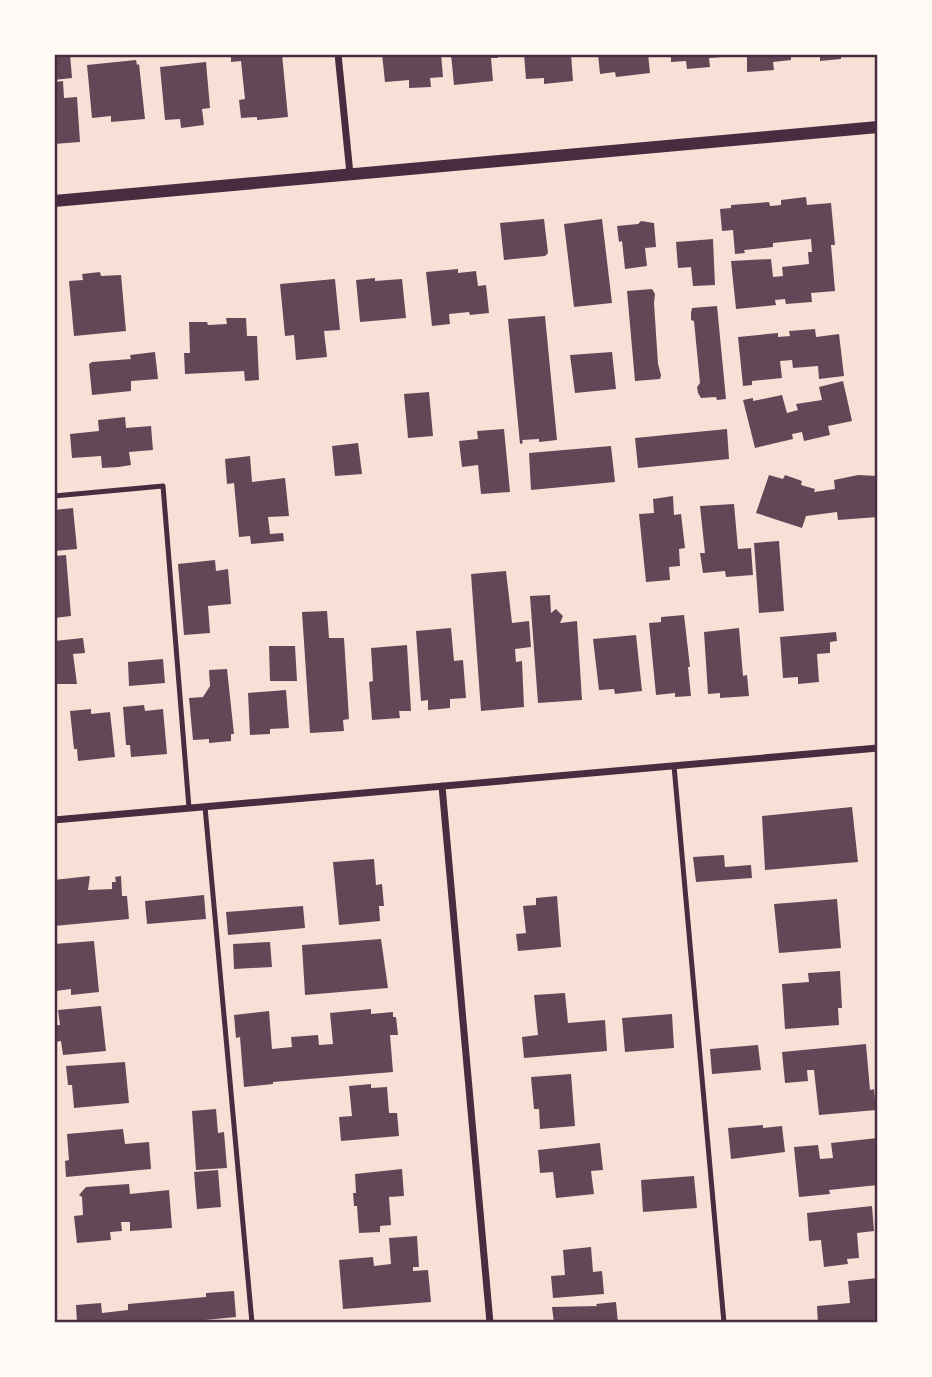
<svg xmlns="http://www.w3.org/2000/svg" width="932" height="1377" viewBox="0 0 932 1377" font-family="Manrope,sans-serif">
  <rect width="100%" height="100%" fill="#f7e1d7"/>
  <!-- building -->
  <path fill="#644757" d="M54,54H70L72,78L54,80Z
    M231,54H282L288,117L257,120V117L241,118L239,100L245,99L241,61L231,62Z
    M382,54H441L443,77L430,78L431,87L409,88V80L385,82Z
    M451,54H497L498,58H491L493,81L454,85Z
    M524,54H571L573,81L544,84V78L526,79Z
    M598,54H648L650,73L616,77L615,72L600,74Z
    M671,54H721L722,57L709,58L710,67L687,69L686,61L671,62Z
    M747,54H791V60L773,62L774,70L747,72Z
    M820,54H841V59L820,61Z
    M136,60L137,65L139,64L145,119L111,122V116L92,118L87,65Z
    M206,62L210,108L202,109L204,125L181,128L180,119L165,120L160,67Z
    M63,81L64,98L77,97L80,142L54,144V82Z
    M806,197L807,205L831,203L835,245H831L835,291L811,293L812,302L786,304L785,299L775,300L776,305L736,309L731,261L771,259L773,277L783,276L782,267L809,264L808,252H812L811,239L773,243V247L744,250L745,253L735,254L733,230L722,231L720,209L731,208V205L769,202L770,206L781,205V200Z
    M544,219L548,253L545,256L504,260L500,223Z
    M602,219L612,303L574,307L564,224Z
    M641,221L654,223L656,247L645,248L647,266L625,269L622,241L619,242L617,226L638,224Z
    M713,239L715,285L693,286L691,267L678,268L676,242Z
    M458,269V273L476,271L478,286L486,285L489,313L470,315L469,312L449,314L450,324L432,326L426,272Z
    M100,272L101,276L121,275L126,331L74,336L69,281L83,280L82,274Z
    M375,278V281L402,279L406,318L360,322L356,280Z
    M335,279L340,330L324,331L327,357L296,360L294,335L285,336L280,284Z
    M652,289L655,294L654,303L658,364L661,375L660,379L635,381L627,291Z
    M717,306L726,399L717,400L716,397L701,398L698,393L697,387L700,383L694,321L691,320V313L692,308Z
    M545,316L557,440L539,442V439L522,440L523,443L520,444L508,319Z
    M226,318H246L247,336H257L259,380L245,381L244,371L185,374L184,353H190L189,322H207L208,325L227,324Z
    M815,329L816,337L839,334L844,376L819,379L818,366L793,368L792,360L780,361L782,378L752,381V385L743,386L738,337L778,333V337L790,336L789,331Z
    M155,352L158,379L131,381V391L92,395L89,364L92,362L131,359L130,355Z
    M612,352L616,389L575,393L570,355Z
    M843,381L852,421L828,426L830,435L804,441L802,432L792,434L793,439L755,448L743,400L753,398V401L782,395L787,413L798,410L796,404L822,400L819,387Z
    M429,392L433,436L408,438L404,394Z
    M125,417L126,428L151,426L153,450L129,452L131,465L119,467L102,468L101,456L72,458L70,434L99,431L98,420Z
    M504,429L510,492L481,494L478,465L462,467L459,441L478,439L477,431Z
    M727,429L729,459L638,468L635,438Z
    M358,443L362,474L335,476L332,446Z
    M611,446L615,482L531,490L529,453Z
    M250,456L252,482L285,478L289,516L268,517L270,534L283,533L284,541L251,544L250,536L239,537L234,483L227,484L225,459Z
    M769,475L783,479L785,475L802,481L801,485L815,489L814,492L835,489L834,480L858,475L878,476V517L838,520L837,512L806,516L802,528L756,513Z
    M673,496L674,515L681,514L685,548L679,549L680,566L669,567L670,580L646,582L639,514L654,513L653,499Z
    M734,504L738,549L751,548L753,575L726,577L725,571L703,573L700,553H705L700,506Z
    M73,508L77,549L54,551V510Z
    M779,541L784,611L759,613L754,543Z
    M66,555L71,616L54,618V556Z
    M215,560L216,571L228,569L231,604L208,606L210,633L184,635L178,564Z
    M506,571L512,623L529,621L531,647L515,649L516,662L522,661L524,707L481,711L471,574Z
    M550,595L551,613L556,609L563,616L560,623L577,621L582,700L538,703L530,596Z
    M327,611L329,638H344L349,719L343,720L344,731L310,733L302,612Z
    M684,615L690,667H688L691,696L675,697V693L656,695L649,623L661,622V617Z
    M451,628L454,661L463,660L466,698L450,699V708L428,710V700L421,701L416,631Z
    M739,628L743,676L747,675L749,696L720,698V693L708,694L704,632Z
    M836,632L837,641L830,642V653L817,654L819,682L798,684V677L783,678L780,637Z
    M636,635L642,691L615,694L614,689L599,690L593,639Z
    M83,638L85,653L73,654L77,684H54V641Z
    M407,645L411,711H399L400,718L372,720L369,682L373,681L371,648Z
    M269,646H295L297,681H270Z
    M163,659L165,683L129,686L128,662Z
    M227,669L234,734H231V741L209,743V739L193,740L189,698L203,697L210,686L209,670Z
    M286,690L289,728L270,729V734L250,735L248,693Z
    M144,705L145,711L163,709L167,754L131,757L130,745H126L123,707Z
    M91,709V714L110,712L115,757L78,761L77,749H74L70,711Z
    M852,807L858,862L765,870L762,816Z
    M724,855L725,867L751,865L752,878L696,882L693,857Z
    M374,859L376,885L382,884L384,906H379L380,921L339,925L333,862Z
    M90,876L88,890L112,889V882H116L115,877L121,876L122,896H127L129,919L54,926V880Z
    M204,895L206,919L147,924L145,901Z
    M557,896L561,947L518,951L516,934L526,933L523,906L536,905V898Z
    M837,899L841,948L779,953L774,904Z
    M303,906L305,928L228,935L226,912Z
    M381,939L388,988L305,995L302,945Z
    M94,941L99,992L71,995V989L56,991L54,944Z
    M270,942L272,967L234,969L233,944Z
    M840,971L842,1008H838L839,1025L785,1029L782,984L809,982L808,973Z
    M565,993L568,1023L605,1020L607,1051L524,1058L522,1037L538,1035L534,995Z
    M101,1006L106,1051L63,1055L61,1041L55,1042L54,1025H60L58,1010Z
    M371,1009V1014L393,1012V1017H396L398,1035H390L393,1072L273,1082V1084L244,1087L240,1037L236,1038L234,1015L269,1011L272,1049L292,1047L291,1037L318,1035L319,1045L333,1044L330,1013Z
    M672,1014L674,1048L625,1052L622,1018Z
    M866,1044L870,1090L874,1089L876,1110L819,1115L814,1070H807L808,1081L785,1083L782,1052Z
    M758,1045L761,1070L712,1074L710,1049Z
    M125,1062L129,1103L74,1108L72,1085H68L66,1066Z
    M571,1074L575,1126L540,1129L539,1109H534L531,1077Z
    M371,1084V1088L387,1087L389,1113H397L399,1136L341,1141L339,1117L352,1116L349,1086Z
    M216,1109L218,1133L224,1132L227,1168L196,1170L192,1111Z
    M763,1125V1128L782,1126L785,1152L731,1159L728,1128Z
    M123,1129L125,1144L149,1142L151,1169L66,1177L65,1161L69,1160L67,1134Z
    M878,1138V1185L829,1190L830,1194L799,1197L794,1147L818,1145L820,1159L833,1158L831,1143Z
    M600,1143L603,1170L591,1171L594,1194L556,1198L553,1172L540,1173L538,1150Z
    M402,1169L404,1196L389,1197L391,1225L380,1226V1232L359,1233L357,1206H354L353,1193H356L355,1174Z
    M218,1170L221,1207L197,1209L194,1172Z
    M694,1176L697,1208L643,1212L641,1180Z
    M129,1184L130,1194L169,1190L172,1228L130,1231V1222H121L122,1231L110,1232L111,1240L77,1243L74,1216L83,1215L82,1197L79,1195L86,1187Z
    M872,1206L874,1231L857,1233L859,1258L847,1259L848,1264L824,1267L821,1240L809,1241L807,1213Z
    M417,1236L419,1267H413V1271L428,1270L431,1302L343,1309L339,1260L373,1257L374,1266L391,1264L389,1238Z
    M591,1247L593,1272L602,1271L604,1294L553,1298L551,1276L565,1275L563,1250Z
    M878,1278V1323H818L817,1306L850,1303L848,1281Z
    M234,1291L236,1317L174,1323H77L76,1305L101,1303L102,1313L128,1310V1304L206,1297V1293Z
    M616,1302L618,1323H554L552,1307L597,1306L596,1304Z"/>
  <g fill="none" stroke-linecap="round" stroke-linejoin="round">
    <!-- service -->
    <path stroke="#4a2c40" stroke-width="5" d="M54,496L163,486L189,808
      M674,766L724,1323
      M205,807L252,1323"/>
    <!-- minor -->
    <path stroke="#4a2c40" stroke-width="7" d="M338,54L350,174
      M442,786L490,1323
      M54,820L878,748"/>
    <!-- tertiary -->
    <path stroke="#4a2c40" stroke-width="12" d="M54,201L878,127"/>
  </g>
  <!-- border -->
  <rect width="932" height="1377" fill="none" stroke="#fffaf5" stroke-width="112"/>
  <rect x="56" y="56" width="820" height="1265" fill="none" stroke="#4a2c40" stroke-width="2.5"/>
</svg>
